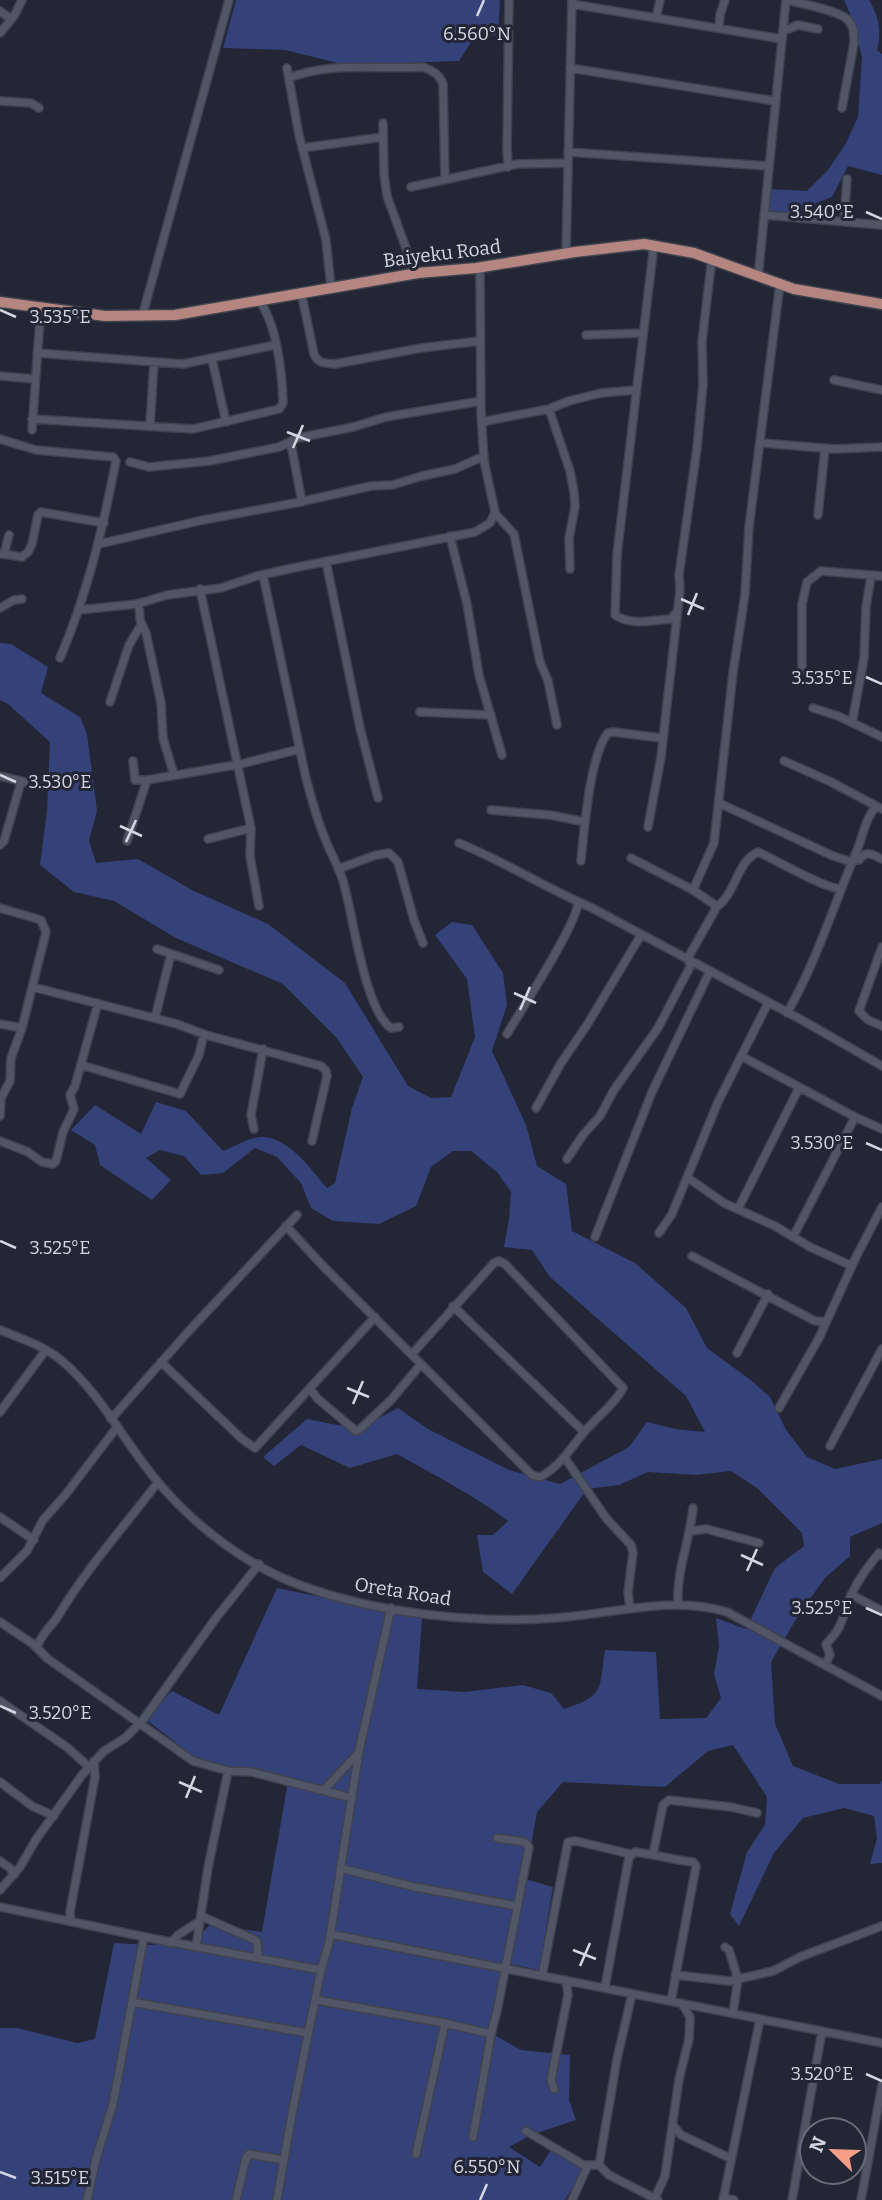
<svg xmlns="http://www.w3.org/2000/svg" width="882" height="2200" viewBox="0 0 882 2200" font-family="Bitter,serif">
  <rect width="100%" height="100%" fill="#222635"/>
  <!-- green -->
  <path fill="#354179" d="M236,0H500L498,35L475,36L459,61L346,65L285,50L223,48Z
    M844,0H869C879,17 882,32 877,50L882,54V175L848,166L832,197L816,203L809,216L770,211L767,189L807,191L828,170L845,145L858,117L862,58L854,23Z
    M0,643L11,644L48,667L41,693L80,717L87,734L97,811L89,841L96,863L138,859L192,890L268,924L345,983L408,1086L431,1098L451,1097L475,1037L467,979L435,935L452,922L472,925L503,973L507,1005L492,1051L526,1125L537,1166L566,1184L572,1231L635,1263L686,1308L707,1348L752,1381L770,1397L786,1430L807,1457L835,1469L882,1459V1523L850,1537V1556L825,1578L799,1614L771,1662L775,1724L793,1766L839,1784H880L882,1780V1863L870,1864L877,1838L874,1816L844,1808L803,1818L774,1853L739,1926L730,1914L747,1852L765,1825L767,1797L733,1745L708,1751L665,1787L563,1782L537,1812L525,1879L553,1887L539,1970L506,1963L496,2036L521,2050L570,2055L569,2100L576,2120L531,2135L509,2147L540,2167L553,2147L588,2162L565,2200H0V2028H17L77,2043L95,2039L114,1943L149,1945L193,1941L210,1925L262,1932L287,1787L253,1772L201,1762L144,1718L172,1691L219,1715L277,1588L422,1618L417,1689L465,1692L523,1685L551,1693L564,1709C605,1696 599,1689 605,1650L656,1652L660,1719L706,1718L721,1698L714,1674L719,1646L716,1618L746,1629L775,1568L804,1546L802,1533L757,1488L731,1471L696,1475L648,1472L619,1485L587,1489L512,1594L483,1572L477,1535H493L508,1521C474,1495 434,1475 397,1454L350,1468L301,1445L274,1466L263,1457L307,1419L337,1425L364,1426L398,1408L428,1429L509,1470L560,1484L629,1447L647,1422L675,1429L705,1432L686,1396L550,1277L532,1250L504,1247L509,1219L511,1192L497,1172L471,1151H453L431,1167L416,1206L379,1224L333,1221L311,1208L301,1183L277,1157L255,1148L223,1173L201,1175L184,1156L160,1150L146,1158L171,1180L152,1200L100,1165L95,1145L71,1130L95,1105L141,1134L156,1102L186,1111L223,1151C233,1147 243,1141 254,1138C284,1130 310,1168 327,1188L335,1183L352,1108L363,1077L336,1037L283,984L176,938L114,901L74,892L40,865L47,811L50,742L8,704L0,700Z"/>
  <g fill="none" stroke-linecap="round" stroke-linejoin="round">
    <!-- minor casing -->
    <g stroke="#3f434f" stroke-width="10">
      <path id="minor" d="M787,0C801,4 839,10 848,20C854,27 854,34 854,43L842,108
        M572,4L782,39
        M0,11L11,19
        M656,18L660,0
        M719,27L720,15L725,0
        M783,31L798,25L818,29
        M0,33L14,16L22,0
        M287,68L299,135L326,240L331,287
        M570,68L775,101
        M289,78C330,61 379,70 423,67C432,70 440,75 443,84L445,179
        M0,101L31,103L39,108
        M383,123L384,174L387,196L415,273
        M302,148L383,137
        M568,152L769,166
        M508,167L507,148L509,0
        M411,187L517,164L568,163
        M764,215L882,225
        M844,222L847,179
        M654,244L617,555L615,615C631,626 652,620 671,619L676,613
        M566,253L572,0
        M758,277L786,0
        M301,292L314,354C318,364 325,363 335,364L421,348L480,341
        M142,317L229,0
        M586,335L643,333
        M37,353L183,364L275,345
        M212,359L226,422
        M0,376L35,379
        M834,380L882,390
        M549,409L570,471L574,492L575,507L569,538L570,569
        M32,419L193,429L279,409L283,403C282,372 277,323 258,299
        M482,424L486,421L549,409L569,401L601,393L636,390
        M150,425L154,363
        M32,430L40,319L38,307
        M0,439L36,450L113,457L116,461C103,528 87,595 60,658
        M761,443L834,449L882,447
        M291,444L302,502
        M130,462L149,467L209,461L279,447L298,438L353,427L386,417L481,401
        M495,513L514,534L540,662L548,681L557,725
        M818,515L825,448
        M450,536L467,604L479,675L502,755
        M99,544L203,520L295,503L371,486L392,485L422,476L455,469L484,456
        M1,554H4L9,535
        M4,554L22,557L28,552L32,544L38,515L41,512L104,523
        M326,561L360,728L378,798
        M263,575L305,774C311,798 318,823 328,846C333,857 339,868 343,881C353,913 364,1010 391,1028L399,1027
        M200,589L251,828L250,856L259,906
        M139,603L140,620L146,633L161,703L163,738L174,775
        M0,608L14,600L22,599
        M78,610L137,604L167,595L221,588L257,576L293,568L475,532L490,523L495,512L484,461L481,412L480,267
        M802,672V604L807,582L821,571L882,576
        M110,702L129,645L141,625
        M813,708L838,716L882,737
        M420,712L491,715
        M852,723L864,658L866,607L871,576
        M133,761L135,780H147L241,764L300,749
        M784,761L829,781L882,809
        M0,776L42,786
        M719,803L833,856L852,862
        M491,810L550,815L585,822
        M648,827L661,757L680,590L679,575L697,448L703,384L702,341L712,258
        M208,839L251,828
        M127,841L147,780
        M459,843C505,862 546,888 592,908L800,1019L882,1066
        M0,845L4,841L21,782
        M631,858L693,890L715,905V910L689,956V962
        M853,860H859C867,850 871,854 882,859
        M581,861C584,831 590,754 608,733L613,732L662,738
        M338,869L376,855L389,853L398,862L414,920L423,943
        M693,890L714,843L733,673L745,594L749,527L780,284
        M0,908L41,920L46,932L22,1028L11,1058L10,1081L1,1098L0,1116
        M715,908C736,895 736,862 758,852C772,858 829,891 840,888
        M882,947L859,1011L868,1020L882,1026
        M157,949L219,970
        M33,987L177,1024L206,1035L321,1066L326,1071L327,1076L312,1141
        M787,1013C816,963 833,907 855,855C863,838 864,821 876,806
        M155,1018L171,954
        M0,1024L22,1028
        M507,1034C520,1012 579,921 578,902
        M741,1056L855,1117L882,1129
        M81,1065L180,1094L199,1055L204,1034
        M536,1108L561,1063L587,1025L641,935
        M254,1129L251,1115L263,1049
        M0,1141L28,1152L42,1162L53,1164L56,1161L63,1132L74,1109L70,1095L75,1086L98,1003
        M567,1159L583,1135L600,1116L614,1090L658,1028L692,963
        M688,1178L724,1203L775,1226L810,1247L852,1266
        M738,1209L799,1088
        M286,1226L322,1265L532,1475L540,1477C561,1466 571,1447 586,1430C598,1416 615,1404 623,1388L505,1264L499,1261L494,1263L412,1354
        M659,1233L672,1214L718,1102L768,1003
        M595,1237L652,1092L710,971
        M793,1237L855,1117
        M692,1256L815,1321L825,1322
        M453,1306L584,1432
        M0,1330C20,1338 44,1346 61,1360C103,1395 127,1448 163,1488C198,1528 249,1567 300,1585C374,1613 476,1624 555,1618C613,1614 670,1595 727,1612L882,1696
        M737,1353L768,1294
        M161,1362L242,1439L255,1448L375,1317
        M310,1389L318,1399L356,1431L359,1430L391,1400L421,1364
        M779,1408L819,1338L856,1257L882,1207
        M0,1412L45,1351
        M111,1419L188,1332L297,1215
        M830,1446L882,1349
        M565,1458L606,1518L631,1545L633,1553L628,1592L630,1609
        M0,1517L34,1540
        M691,1531L706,1529L759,1543
        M0,1578L27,1551L43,1520L66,1494L117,1427
        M852,1595L882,1611
        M678,1603C676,1572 690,1540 693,1508
        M0,1622L33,1644L48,1659L193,1761L228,1771L252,1772L352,1798
        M37,1647C41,1634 51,1627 58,1616C87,1568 124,1527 158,1482
        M825,1665L830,1655L826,1644C845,1625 841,1618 851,1595C860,1577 867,1568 879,1553L882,1555
        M0,1701L68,1748L89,1767
        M0,1782L32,1806L54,1816
        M325,1789L359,1752
        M653,1854L663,1805L669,1800L731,1807L757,1813
        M0,1861L10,1868L14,1875
        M340,1868L415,1887L517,1906
        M0,1890L20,1867L35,1841L82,1775L104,1751L125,1738L143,1720L216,1618L259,1564
        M0,1907L155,1939L321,1970
        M201,1916L255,1940L257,1942L258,1958
        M71,1922L70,1912L95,1777L94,1761
        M330,1934L882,2043
        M171,1943L178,1935L200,1921
        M196,1947L208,1868L228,1771
        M725,1947L729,1950L738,1979L733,2013
        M675,1975L729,1981L773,1971L800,1957L882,1926
        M542,1976L568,1842L576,1841L630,1854
        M605,1987L629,1857L635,1852C654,1854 673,1860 693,1862L696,1866L671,2001
        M316,2000L445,2023
        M132,2002L308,2033
        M554,2089L551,2080L568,1995L566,1980
        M673,2125L681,2135L730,2158
        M526,2131L587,2167
        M473,2137L491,2034L497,2011L529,1847L525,1842L497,1838
        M416,2154L445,2023L491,2034
        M599,2165L609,2175L658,2200
        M655,2198L665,2176L679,2079L689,2039L690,2017L682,2004
        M723,2198L734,2200
        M87,2200L96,2159L113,2104L144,1937
        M236,2200L246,2158L249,2154L284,2160
        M277,2200L291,2119L321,1970L329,1943L359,1751L391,1608
        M572,2200L588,2165H599L617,2059L632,1994
        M723,2200L760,2019
        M792,2200L822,2031
        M861,2200L882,2085"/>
    </g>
    <!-- major casing -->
    <g stroke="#3f434f" stroke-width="13">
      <path id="major" d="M0,302L105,316L175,315L418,273L476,268L575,252L644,244L694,253L794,289L882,304"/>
    </g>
    <!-- minor -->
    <use href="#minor" stroke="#515667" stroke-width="7"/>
    <!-- major -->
    <use href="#major" stroke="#b58580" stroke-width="10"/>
  </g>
  <!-- ticks -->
  <path fill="none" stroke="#d4d7e1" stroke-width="2.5" d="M477,16L484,0M866,212L882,219M0,310L16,317M287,432L310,441M293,448L303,425M681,599L704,609M688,615L697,593M866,677L882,684M0,775L16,782M120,826L142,836M126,842L136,820M514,993L536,1003M520,1010L530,987M866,1143L882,1150M0,1241L16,1248M347,1388L369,1397M353,1404L363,1381M741,1555L763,1565M747,1571L757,1549M866,1608L882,1615M0,1706L16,1713M179,1782L202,1792M186,1798L195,1776M573,1950L596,1959M580,1966L590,1943M866,2074L882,2081M0,2172L16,2178M480,2200L487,2184"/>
  <g text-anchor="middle" stroke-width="6" stroke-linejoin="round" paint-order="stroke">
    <!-- street labels -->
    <g font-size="19" fill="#d4d7e1" stroke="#222635">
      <text transform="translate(442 253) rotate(-7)" y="7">Baiyeku Road</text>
      <text transform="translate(403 1591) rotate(9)" y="7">Oreta Road</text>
    </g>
  </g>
  <g font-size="18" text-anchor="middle" fill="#d4d7e1" stroke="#222635" stroke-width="6" stroke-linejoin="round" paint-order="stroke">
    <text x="477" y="40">6.560°N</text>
    <text x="822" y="218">3.540°E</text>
    <text x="60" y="323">3.535°E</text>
    <text x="822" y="684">3.535°E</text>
    <text x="60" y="788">3.530°E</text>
    <text x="822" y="1149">3.530°E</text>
    <text x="60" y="1254">3.525°E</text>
    <text x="822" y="1614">3.525°E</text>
    <text x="60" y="1719">3.520°E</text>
    <text x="822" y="2080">3.520°E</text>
    <text x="487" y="2173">6.550°N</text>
    <text x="60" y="2184">3.515°E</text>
  </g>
  <!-- north arrow -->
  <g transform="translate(833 2151) rotate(293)"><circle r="33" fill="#222635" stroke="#696d7a" stroke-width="2"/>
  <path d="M0-5L12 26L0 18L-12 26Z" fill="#f49e88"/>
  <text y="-10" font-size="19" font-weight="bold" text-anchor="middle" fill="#d4d7e1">N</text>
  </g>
</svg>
